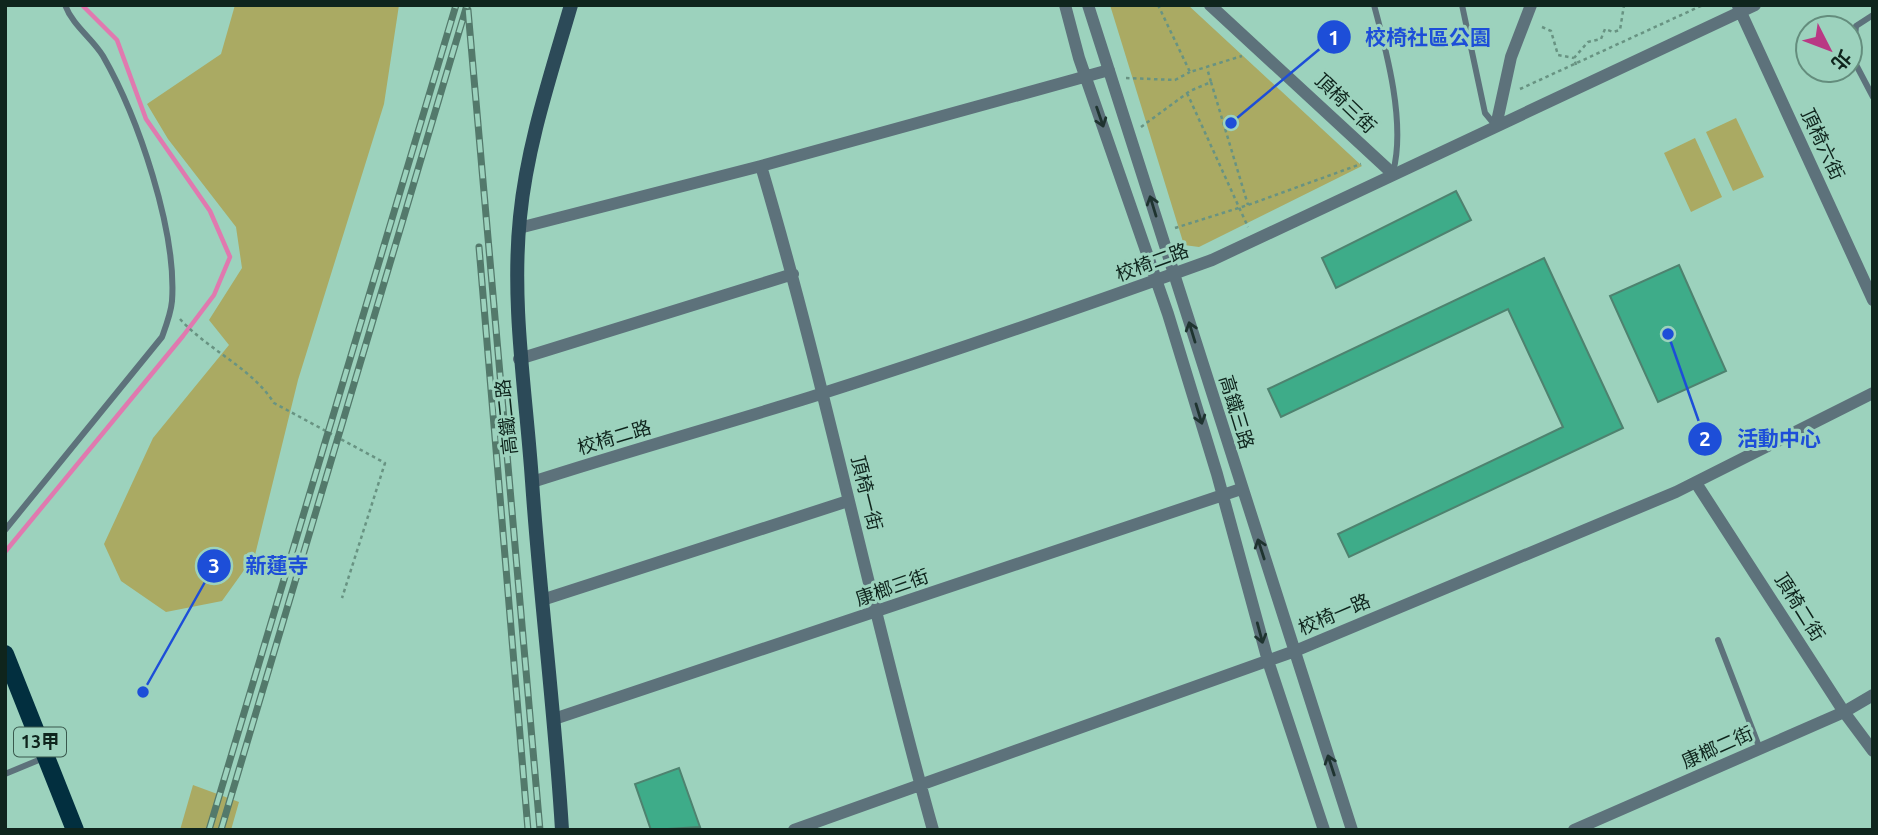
<svg xmlns="http://www.w3.org/2000/svg" width="1878" height="835" viewBox="0 0 1878 835" font-family="Ubuntu,'Noto Sans TC',sans-serif">
  <rect width="100%" height="100%" fill="#9cd2bd"/>
  <!-- green -->
  <path fill="#aaaa63" d="M235,5H399L384,104L298,380L255,555L222,601L166,612L121,581L104,544L153,438L229,345L209,320L242,268L236,227L168,139L147,104L221,54Z
    M1110,5H1188L1362,166L1199,247L1184,245Z
    M1736,118L1764,177L1733,191L1706,132Z
    M1695,138L1722,197L1691,212L1664,153Z
    M193,785L239,802L231,830H180Z"/>
  <g fill="none" stroke-linecap="round" stroke-linejoin="round">
    <!-- stream -->
    <path stroke="#e079af" stroke-width="4.5" d="M5,552L183,336L214,295L230,257L210,211L146,119L117,40L82,5"/>
  </g>
  <!-- building -->
  <path fill="#3eac89" stroke="#4e826f" stroke-width="2" d="M1456,191L1471,220L1336,288L1322,258Z
    M1544,258L1623,428L1349,557L1338,534L1563,427L1508,309L1281,417L1268,389Z
    M1679,265L1726,371L1658,402L1610,296Z
    M679,768L700,827L651,830L635,784Z"/>
  <g fill="none" stroke-linecap="round" stroke-linejoin="round">
    <!-- path -->
    <path stroke="#689382" stroke-width="2.5" stroke-dasharray="3.5 3.5" stroke-linecap="butt" d="M1158,5L1190,72L1242,56
      M1567,5H1575
      M1645,5H1647
      M1542,27L1551,31L1558,55L1574,58
      M1576,65L1574,58L1588,42L1601,39L1605,29L1613,32L1620,30L1624,5
      M1126,78L1175,80L1190,72
      M1211,82L1248,205
      M1520,89L1703,5
      M1187,93L1248,227
      M1141,127L1190,91L1211,82L1207,68
      M1175,228L1248,205L1361,164
      M180,319C208,350 252,368 274,403L385,463L342,598"/>
    <!-- lane -->
    <path stroke="#5d727b" stroke-width="6" d="M1374,5C1387,53 1406,124 1393,172
      M1462,5L1485,113L1495,125
      M1873,15L1856,26L1853,59L1873,97
      M5,530L162,337C166,326 171,313 172,301C177,231 138,117 103,56C92,38 73,26 65,5
      M1718,640L1760,749
      M5,774L46,757"/>
    <!-- street -->
    <path stroke="#5d727b" stroke-width="12" d="M1065,5L1079,58L1168,314L1217,474L1268,661L1324,830
      M1088,5L1352,830
      M1210,5L1392,173
      M1738,6L1873,300
      M1496,126L1511,57L1531,5
      M761,166C826,385 871,610 933,830
      M519,228L761,166L1109,70
      M519,359L793,274
      M532,482C625,452 718,426 811,397C946,354 1079,308 1212,260L1755,5
      M1696,483L1844,712L1873,751
      M542,600L848,501
      M554,719L1241,489
      M794,830L1295,651L1676,492L1873,393
      M1574,830L1844,712L1873,695"/>
    <!-- secondary -->
    <path stroke="#2c4a58" stroke-width="14" d="M562,830C555,713 540,597 532,481C526,393 511,305 520,217C527,145 551,74 571,5"/>
    <!-- primary -->
    <path stroke="#022f3f" stroke-width="18" d="M5,654L75,830"/>
    <!-- rail casing -->
    <g stroke="#53796b" stroke-width="7">
      <path id="rail" d="M468,10L540,830
        M479,247L528,830
        M209,830L456,5
        M221,830L467,5"/>
    </g>
    <!-- rail -->
    <use href="#rail" stroke="#9cd2bd" stroke-width="4.5" stroke-dasharray="13" stroke-linecap="butt"/>
  </g>
  <!-- one-way arrows -->
  <defs><path id="oneway-shaft" d="M-6 0H5M1.5-3L5.5 0L1.5 3" fill="none" stroke-width="1.6" stroke-linecap="round" stroke-linejoin="round" transform="scale(1.75)"/></defs>
  <g stroke="#1f3430">
    <use href="#oneway-shaft" transform="translate(1100 117) rotate(71)"/>
    <use href="#oneway-shaft" transform="translate(1153 206) rotate(-107)"/>
    <use href="#oneway-shaft" transform="translate(1192 332) rotate(-107)"/>
    <use href="#oneway-shaft" transform="translate(1199 414) rotate(73)"/>
    <use href="#oneway-shaft" transform="translate(1261 549) rotate(-108)"/>
    <use href="#oneway-shaft" transform="translate(1260 633) rotate(75)"/>
    <use href="#oneway-shaft" transform="translate(1331 765) rotate(-108)"/>
  </g>
  <g text-anchor="middle" stroke-width="6" stroke-linejoin="round" paint-order="stroke">
    <!-- shield labels -->
    <rect fill="#9cd2bd" stroke="#39594d" stroke-width="2" x="14" y="727.5" width="52" height="29" rx="5"/>
    <g font-size="18" font-weight="bold" fill="#0f251d">
      <text x="40" y="748">13甲</text>
    </g>
    <!-- street labels -->
    <g font-size="19" fill="#0f251d" stroke="#9cd2bd">
      <text transform="translate(1346 103) rotate(44)" y="7">頂椅三街</text>
      <text transform="translate(1823 144) rotate(65)" y="7">頂椅六街</text>
      <text transform="translate(1152 262) rotate(-20)" y="7">校椅二路</text>
      <text transform="translate(1237 412) rotate(73)" y="7">高鐵三路</text>
      <text transform="translate(506 417) rotate(-96)" y="7">高鐵二路</text>
      <text transform="translate(614 437) rotate(-17)" y="7">校椅二路</text>
      <text transform="translate(867 493) rotate(76)" y="7">頂椅一街</text>
      <text transform="translate(892 587) rotate(-19)" y="7">康榔三街</text>
      <text transform="translate(1800 607) rotate(58)" y="7">頂椅二街</text>
      <text transform="translate(1334 614) rotate(-23)" y="7">校椅一路</text>
      <text transform="translate(1717 747) rotate(-24)" y="7">康榔二街</text>
    </g>
  </g>
  <!-- callouts -->
  <path fill="none" stroke="#1d4ed8" stroke-width="2.5" d="M1231 123L1334 37M1668 334L1705 439M143 692L214 566"/>
  <g fill="#1d4ed8" stroke="#9cd2bd" stroke-width="2.5">
    <circle cx="1231" cy="123" r="7"/>
    <circle cx="1668" cy="334" r="7"/>
    <circle cx="143" cy="692" r="7"/>
    <circle cx="1334" cy="37" r="18"/>
    <circle cx="1705" cy="439" r="18"/>
    <circle cx="214" cy="566" r="18"/>
  </g>
  <g font-size="21" text-anchor="middle" font-weight="bold" fill="#fff">
    <text x="1334" y="45">1</text>
    <text x="1705" y="446">2</text>
    <text x="214" y="573">3</text>
  </g>
  <g font-size="21" text-anchor="middle" font-weight="bold" fill="#1d4ed8" stroke="#9cd2bd" stroke-width="6" stroke-linejoin="round" paint-order="stroke">
    <text x="1428" y="45">校椅社區公園</text>
    <text x="1779" y="446">活動中心</text>
    <text x="277" y="573">新蓮寺</text>
  </g>
  <!-- border -->
  <rect width="1878" height="835" fill="none" stroke="#0f251d" stroke-width="14"/>
  <!-- north arrow -->
  <g transform="translate(1829 49) rotate(132)"><circle r="33" fill="#9cd2bd" stroke="#648d7d" stroke-width="2"/>
  <path d="M0-5L12 26L0 18L-12 26Z" fill="#b93984"/>
  <text y="-10" font-size="19" font-weight="bold" text-anchor="middle" fill="#0f251d">北</text>
  </g>
</svg>
